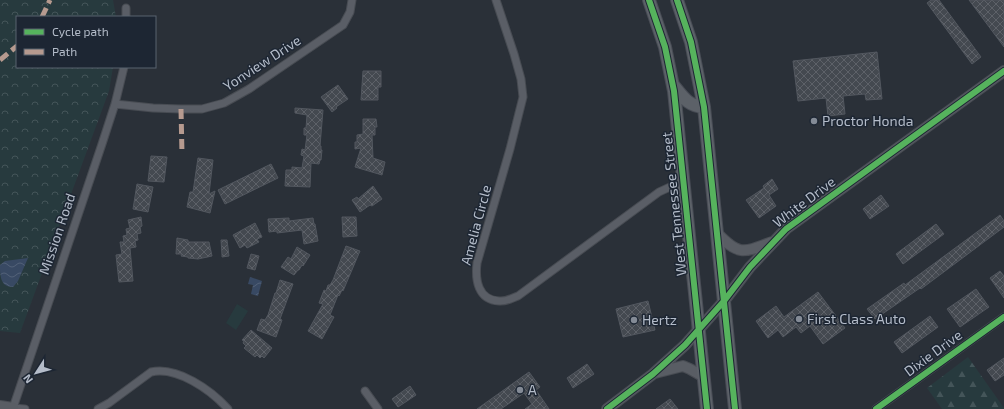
<svg xmlns="http://www.w3.org/2000/svg" width="1004" height="409" viewBox="0 0 1004 409" font-family="'Exo 2',sans-serif">
  <defs>
    <pattern id="forest-firs" width="22" height="20" patternUnits="userSpaceOnUse"><rect width="22" height="20" fill="#273a3e"/><path d="M5 1l3.5 6h-7zM16 11l3.5 6h-7z" fill="#445559"/></pattern>
    <pattern id="park-crowns" width="20" height="18" patternUnits="userSpaceOnUse"><rect width="20" height="18" fill="#273a3e"/><path d="M2 6a3 3 0 1 1 6 0M12 15a3 3 0 1 1 6 0" fill="none" stroke="#445559"/></pattern>
    <pattern id="water-waves" width="16" height="10" patternUnits="userSpaceOnUse"><rect width="16" height="10" fill="#384963"/><path d="M0 5q4-4 8 0t8 0" fill="none" stroke="#526178"/></pattern>
    <pattern id="building-cross-hatch" width="8" height="8" patternUnits="userSpaceOnUse"><rect width="8" height="8" fill="#444950"/><path d="M0 0l8 8M0 8l8-8" fill="none" stroke="#5d6168"/></pattern>
  </defs>
  <rect width="100%" height="100%" fill="#2a3038"/>
  <!-- forest -->
  <path fill="url(#forest-firs)" d="M968,357L1004,408V409H942L927,388Z"/>
  <!-- park -->
  <path fill="url(#park-crowns)" d="M0,0H113L116,17H17V67H113L109,91L20,333L0,331Z"/>
  <!-- pitch -->
  <path fill="#273a3e" d="M237,304L248,311L236,330L226,323Z"/>
  <!-- water -->
  <path fill="url(#water-waves)" d="M28,258L18,281L13,287C0,287 0,275 0,265L5,261Z
    M250,277L262,281L258,296L251,294L253,285L248,284Z"/>
  <!-- building -->
  <path fill="url(#building-cross-hatch)" stroke="#52575f" d="M931,0H939L981,57L972,64L927,3Z
    M969,0H1004V47L975,8Z
    M877,52L882,99L866,100L865,94L843,96L845,114L828,116L826,98L798,101L793,61Z
    M363,71H381V87H378V100H361Z
    M338,85L348,99L336,107L337,108L332,112L321,97Z
    M295,108L323,110L320,146H321V150H322L321,160H320L319,164L311,163L310,187L285,186L286,170H292V167L302,168L304,156L301,155L302,149L305,150L307,135H304V128H306L307,115L295,113Z
    M363,119H376L377,127H375V135H372L373,158L385,162L382,175L355,167L361,148L355,149V142H357V135L363,134Z
    M151,156L167,157L164,182L148,181Z
    M198,158L213,160L209,194L215,191L210,213L187,207L190,192H193Z
    M271,164L278,178L225,204L218,190Z
    M772,179L778,189L769,195L776,206L759,218L746,200L764,188L763,186Z
    M137,184L153,187L148,212L133,209Z
    M373,186L382,199L372,206L370,205L360,212L352,200L357,197L358,199Z
    M881,195L889,206L870,219L863,209Z
    M1000,215L1004,221V227L921,289L920,288L875,319L867,309L904,283L905,285Z
    M141,217L142,226L140,227L141,233L137,234L138,240L135,241L136,247L130,248L133,281L119,282L116,255L122,254L120,242H124L123,236L127,235L126,229L130,228L128,220Z
    M342,217H356L357,236L343,237Z
    M289,218V221L313,218L314,224H315L318,241L304,244L302,230L277,233V231L269,232L268,219Z
    M255,223L262,237L257,239L259,242L247,248L245,245L240,248L233,235Z
    M936,224L944,234L903,264L896,254Z
    M177,238L188,240V242H209L212,256L198,259L188,258V257L181,256L182,254H176Z
    M221,240H227L229,256L222,257V255Z
    M346,246L360,251L343,291L342,290L339,296L338,295L330,315L334,317L322,339L308,331L323,304L319,303L324,290L326,291L328,285H330L333,280Z
    M297,247L310,255L303,266L302,265L299,270H298L294,275L281,267L288,257L291,259Z
    M251,254L259,256L255,270L247,268Z
    M1000,271L1004,276V298L990,278Z
    M280,280L293,284L280,319L282,320L276,337L257,330L261,319L265,320L268,315L275,293H276Z
    M976,289L989,307L960,327L947,309Z
    M818,292L845,328L823,344L810,326L801,333L796,327L783,337L778,330L768,338L756,321L776,306L784,317Z
    M648,301L655,330L623,337L616,309Z
    M930,316L938,327L902,353L894,342Z
    M251,330L272,348L264,358L262,356L260,358L257,355L255,357L244,348L246,346L243,343L244,341L242,340Z
    M1004,358V375L995,381L987,370Z
    M587,364L594,374L573,388L567,378Z
    M529,372L540,387L536,390L549,409H525L532,404L524,393L501,409H477Z
    M410,386L416,395L398,407L392,399Z
    M670,399L678,409H656Z"/>
  <g fill="none" stroke-linecap="round" stroke-linejoin="round">
    <!-- street casing -->
    <g stroke="#484c53" stroke-width="9">
      <path id="street" d="M496,0L514,54L521,79L523,97L510,149L477,263C475,280 478,300 499,301C506,302 512,298 518,296L659,192L683,181
        M126,8V17
        M115,104L153,108L181,109H202L224,103L249,89L343,25L350,12L352,0
        M365,391L378,409
        M25,409L13,408L102,144L115,104L124,67
        M98,409L109,403L151,372C177,366 211,390 228,409
        M876,409L1004,317"/>
    </g>
    <!-- secondary casing -->
    <g stroke="#484c53" stroke-width="12">
      <path id="secondary" d="M717,233C739,256 743,253 772,242
        M655,373L683,366L690,369L704,377
        M0,406L13,408V409
        M607,409L653,374L685,345L724,301L750,267L786,229L1004,71"/>
    </g>
    <!-- primary casing -->
    <g stroke="#484c55" stroke-width="14">
      <path id="primary" d="M649,0L665,47L674,91L707,409
        M677,0L691,42L704,107L735,409
        M674,86C683,97 688,106 704,107"/>
    </g>
    <!-- street -->
    <use href="#street" stroke="#5a5e66" stroke-width="7"/>
    <!-- secondary -->
    <use href="#secondary" stroke="#595d64" stroke-width="10"/>
    <!-- primary -->
    <use href="#primary" stroke="#5c6168" stroke-width="12"/>
    <!-- quiet -->
    <path stroke="#b69a8f" stroke-width="5" stroke-dasharray="10 5" stroke-linecap="butt" d="M42,17L50,0
      M0,60L17,46
      M181,109L182,154"/>
    <!-- cycleway casing -->
    <g stroke="#1d2633" stroke-width="8">
      <path id="cycleway" d="M649,0L665,47L674,91L707,409
        M677,0L691,42L704,107L735,409
        M607,409L653,374L685,345L724,301L750,267L786,229L1004,71
        M876,409L1004,317"/>
    </g>
    <!-- cycleway -->
    <use href="#cycleway" stroke="#56b35d" stroke-width="6"/>
  </g>
  <!-- markers -->
  <g fill="#848b96" stroke="#1d2633" stroke-width="1.5">
    <circle cx="814" cy="121" r="4"/>
    <circle cx="799" cy="319" r="4"/>
    <circle cx="634" cy="320" r="4"/>
    <circle cx="520" cy="390" r="4"/>
  </g>
  <g text-anchor="middle" stroke-width="3" stroke-linejoin="round" paint-order="stroke">
    <!-- street labels -->
    <g font-size="14" fill="#b4bcc9" stroke="#1d2633">
      <text transform="translate(262 63) rotate(-33)" y="5">Yonview Drive</text>
      <text transform="translate(804 202) rotate(-37)" y="5">White Drive</text>
      <text transform="translate(674 204) rotate(-96)" y="5">West Tennessee Street</text>
      <text transform="translate(476 225) rotate(-75)" y="5">Amelia Circle</text>
      <text transform="translate(57 234) rotate(-71)" y="5">Mission Road</text>
      <text transform="translate(933 353) rotate(-36)" y="5">Dixie Drive</text>
    </g>
    <!-- poi labels -->
    <g font-size="14" fill="#b4bcc9" stroke="#1d2633" text-anchor="start">
      <text x="822" y="126">Proctor Honda</text>
      <text x="807" y="324">First Class Auto</text>
      <text x="642" y="325">Hertz</text>
      <text x="528" y="395">A</text>
    </g>
  </g>
  <!-- legend -->
  <rect x="16" y="16" width="140" height="52" fill="#1d2633" stroke="#59626f"/>
  <rect x="24" y="29" width="20" height="6" fill="#56b35d" stroke="#59626f"/>
  <text x="52" y="36" font-size="12" fill="#b4bcc9">Cycle path</text>
  <rect x="24" y="49" width="20" height="6" fill="#b69a8f" stroke="#59626f"/>
  <text x="52" y="56" font-size="12" fill="#b4bcc9">Path</text>
  <!-- north arrow -->
  <g transform="translate(36 373) rotate(234)" stroke="#1d2633" stroke-width="3" paint-order="stroke">
  <path d="M0-3L7 15L0 10L-7 15Z" fill="#b4bcc9"/>
  <text y="-6" font-size="11" font-weight="bold" text-anchor="middle" fill="#b4bcc9">N</text>
  </g>
</svg>
